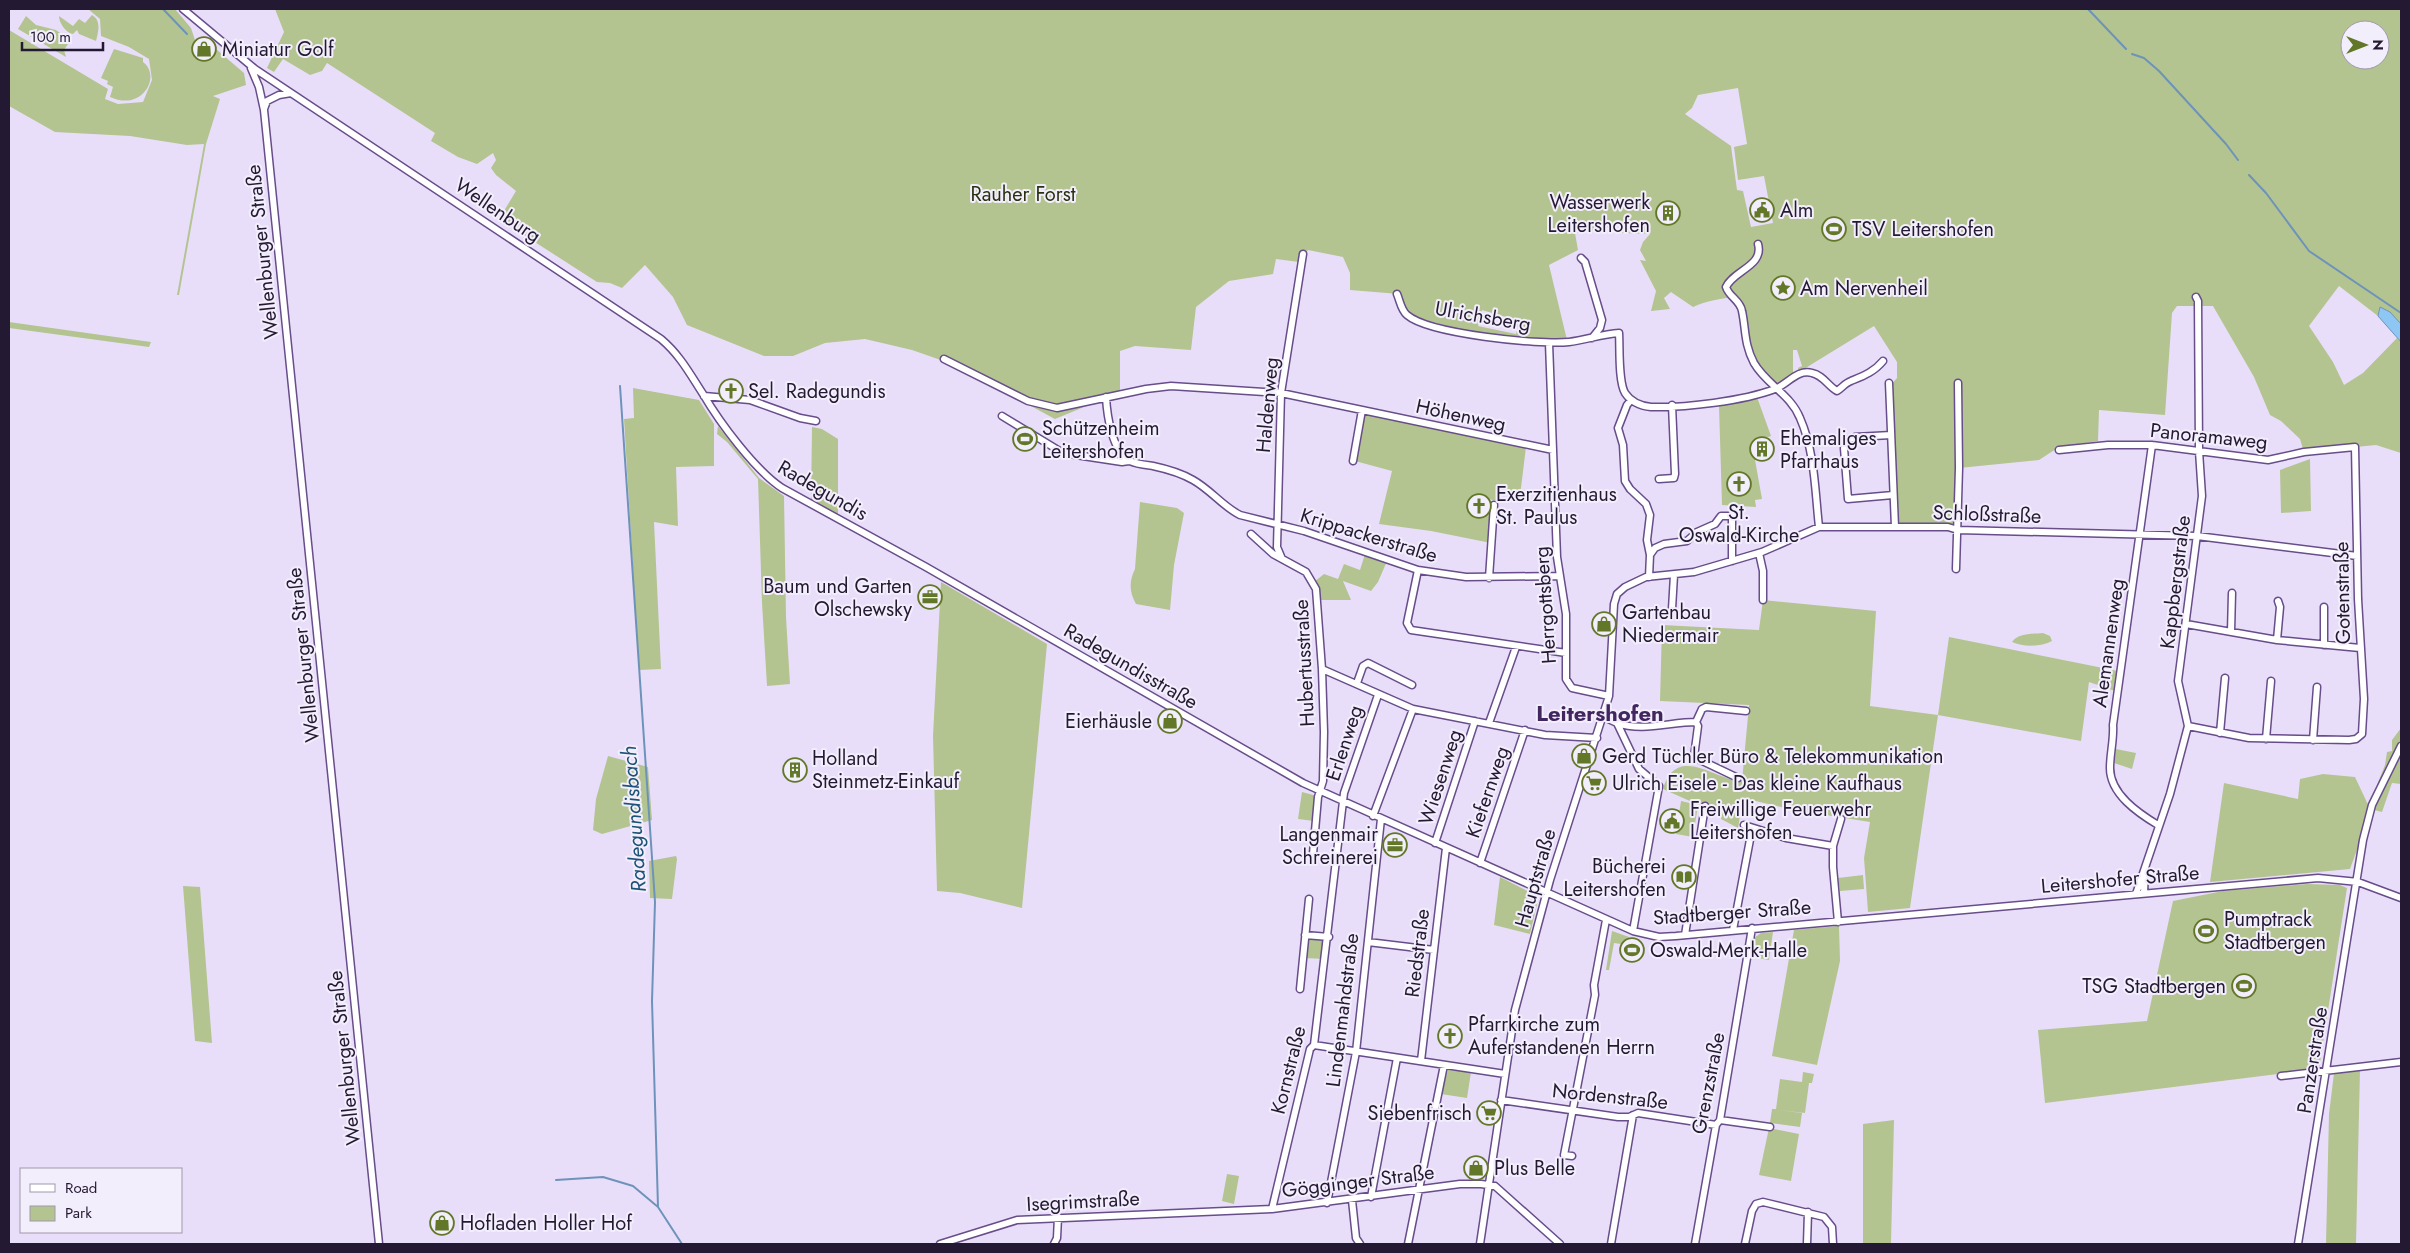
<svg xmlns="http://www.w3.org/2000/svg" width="2410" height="1253" viewBox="0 0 2410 1253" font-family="Jost,sans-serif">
  <rect width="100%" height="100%" fill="#e9defa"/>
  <!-- green -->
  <path fill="#b3c490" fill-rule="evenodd" d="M88,9H175L191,28L198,49L209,43L244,73L246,85L213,96L220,99L206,144L179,295H177L204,144L187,145L130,136L55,132L9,106V30L108,89L105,99L118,104L143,102L152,80L149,59L129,47L101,36L100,19Z
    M275,9H2401V324L2380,307L2378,316L2339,286L2309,326L2333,362L2344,385L2363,373L2397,338L2401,342V453L2376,445L2304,452L2300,439L2281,421L2270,415L2254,377L2213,306H2177L2172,313L2165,415L2099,410L2098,441L2059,447L2039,460L1959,468L1958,530L1895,527L1889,387L1897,378V362L1874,326L1799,372L1798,368L1802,366L1797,350H1793V372L1796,374L1776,388L1754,363L1742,311L1733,297C1720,299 1705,301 1693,307L1671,292L1664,298L1670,309L1651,311L1656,291L1640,260L1646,261L1640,250L1643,242L1650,234L1622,233V222L1614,227L1575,233L1578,250L1549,265L1567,340C1514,342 1461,332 1411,315L1406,310L1399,294L1350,290V273L1343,257L1308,250L1299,262L1276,259L1273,274L1229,281L1196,307L1191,350L1135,346L1120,351V392L1055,419L955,365L912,350L865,339L825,343L793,356H764L687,325L673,297L645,265L622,288L610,283L597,282L499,219L516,191L496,175L491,168L496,160L493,153L477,164L458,157L431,141L435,133L327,63L322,71L310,75L283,59L274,72L267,68L284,32ZM2350,30H2380V60H2350ZM1738,88L1747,144L1734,147L1738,180L1764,176L1773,223L1751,227L1743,191L1737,190L1731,146L1685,114L1692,108L1698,95ZM1482,310L1516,320L1514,326L1518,327L1516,334L1478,326Z
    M92,15C102,21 98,32 96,41L79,34L77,30L73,34C66,33 59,23 59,16L73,26L79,19L85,23Z
    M26,16L36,25L56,30L67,38L68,44L64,50L66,57L18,29Z
    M114,49L143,58V62C162,76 142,112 110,97L113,87L107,84L108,81L101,78Z
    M9,322L151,342L149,347L9,328Z
    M633,388L699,400L714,424V466L676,467L678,526L654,522L661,669L639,670L624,419L634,418Z
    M1757,397L1771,436L1752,443L1762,499L1755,500L1756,507L1722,505L1719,406Z
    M1365,413L1526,447L1520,496L1499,492L1497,501L1488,499L1484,505L1492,513L1491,543L1431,531L1379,524L1392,471L1355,461Z
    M718,426L759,478L784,496L786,617L790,684L767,686L762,603L758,479L727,442L717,434Z
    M812,427L822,429L838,439V515L811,501Z
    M2310,459L2311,511L2281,513L2280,470Z
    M1140,502L1177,508L1184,513L1174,565L1170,610L1136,604C1129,592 1129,581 1135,569Z
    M1365,554L1387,561L1378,582L1371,591L1343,581L1351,600H1318L1314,582L1324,574L1338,579L1344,564L1360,570Z
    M941,582L1047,644L1022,908L960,893L937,891L933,736Z
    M1763,600L1876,611L1870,706L1938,715L1949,637L2118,671L2115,691L2089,682L2081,741L1938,715L1910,908L1868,912L1864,858L1870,822L1794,810L1743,798L1738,828L1721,819V815L1663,789C1677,743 1714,780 1742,781L1749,705L1660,701L1662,625L1759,630Z
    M2043,633L2050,636L2052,641C2041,647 2023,647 2012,642C2018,633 2033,634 2043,633Z
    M2401,728V784L2392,783L2382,812L2374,810L2380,795L2377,785L2385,765L2387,752L2392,751V740Z
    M2116,749L2136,753L2132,769L2114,763Z
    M608,756L648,767L652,820L602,834L593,830L596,799Z
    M2323,774L2355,777L2371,811L2350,869L2210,882L2224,783L2298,799L2300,779Z
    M1302,792L1317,796L1314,821L1298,819Z
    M1681,801L1698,805L1693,837L1676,834Z
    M676,856L677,859L672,899L650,898L649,861Z
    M1863,875L1864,889L1840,891L1838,878Z
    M1500,877L1537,896V904L1530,934L1494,925Z
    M2307,884L2340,885L2347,888L2319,1069L2045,1103L2038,1030L2147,1021L2173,901L2223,891Z
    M183,886L200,887L212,1043L195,1041Z
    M1839,926L1840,961L1817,1065L1772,1056L1794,930Z
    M1612,931L1629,937L1628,945L1614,943L1609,970H1606Z
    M1773,932L1769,960L1751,957L1754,938L1761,933Z
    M1307,937L1327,939L1325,959L1304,958Z
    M1448,1070L1471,1072L1467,1098L1441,1094Z
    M2360,1070L2356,1244H2326L2329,1114L2334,1073Z
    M1803,1072L1814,1074L1812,1083H1809L1805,1113L1778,1110L1802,1113L1800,1127L1770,1123L1772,1109H1776L1780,1079L1802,1082Z
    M1894,1120L1891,1244H1863V1124Z
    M1769,1128L1799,1134L1791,1181L1759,1175Z
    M1227,1174L1239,1176L1234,1204L1222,1201Z"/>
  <!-- water -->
  <path fill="#8ec7f4" stroke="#6e93ba" d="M2380,307L2390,312L2401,324V342L2378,316Z"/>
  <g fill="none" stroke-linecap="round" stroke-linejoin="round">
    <!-- stream -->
    <path stroke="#6e93ba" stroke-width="2" d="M163,9L187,34
      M2088,9L2126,49
      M2132,54L2144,58L2159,71L2226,144L2238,160
      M2249,175L2266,193L2309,251L2401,313
      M620,386L655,902L652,1001L658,1207L682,1244
      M556,1180L603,1177L633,1186L658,1207"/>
    <!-- minor casing -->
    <g stroke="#674d8a" stroke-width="9">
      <path id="minor" d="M183,9L255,69L661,339C680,355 690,374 703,394C720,423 755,470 782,488L926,567L1303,783L1633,931L1659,937L1676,936L2318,878L2358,882L2401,898
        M251,68L259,87L264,110L379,1244
        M264,109L267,101L279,95L291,93
        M1758,244C1764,266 1734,270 1726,287C1729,297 1740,300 1742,311C1746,330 1744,344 1754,363C1766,384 1791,395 1800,418C1815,452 1815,491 1819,527
        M1581,258L1585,262L1602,320L1600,328L1592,338
        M1397,294C1400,301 1401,310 1407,315C1429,334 1539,345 1569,342C1586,340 1602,334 1619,333C1620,347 1618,381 1625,393C1631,402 1641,406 1651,407C1685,408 1743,401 1775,389C1788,384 1797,369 1812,373C1823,375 1828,386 1837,391C1842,388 1845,383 1851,381C1863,376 1874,372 1883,361
        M1549,343L1557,557L1566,614V679L1572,688L1609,696
        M944,359L1028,401L1057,408L1146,389L1171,386L1281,393L1553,450
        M1889,383L1895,527
        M704,396L750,400L800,418L816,421
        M1106,397C1107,415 1112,452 1130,461C1136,464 1146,465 1153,466C1167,469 1181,473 1193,480C1211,490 1222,506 1240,515L1304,531L1418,570L1466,577L1559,576
        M1631,400L1627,405L1618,428L1623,445L1625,481L1630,489L1646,504L1650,515L1647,540L1650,555
        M1002,416L1063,453L1122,462L1129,461
        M1891,435L1855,437L1847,440L1844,448L1848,499L1893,495
        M2152,445L2113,725C2114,740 2110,753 2110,768C2110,794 2138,813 2158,825
        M2059,450L2108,445H2152L2268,460L2304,452L2355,447L2358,599L2364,699L2362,734L2356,739L2349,740L2249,738L2188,726
        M1353,461L1362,410
        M1659,479L1674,478L1675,474L1672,405
        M1251,534L1273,554L1306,572L1316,589L1322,669L1324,732L1323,781L1318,797L1313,854
        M1759,553L1763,571V600
        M1282,559L1277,547L1281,393L1303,254
        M1956,569L1959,468L1958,383
        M1418,570L1407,623L1411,630L1566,653
        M1649,577L1650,555L1655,548L1664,544L1687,541L1697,532L1715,524L1721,516H1732V561
        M1489,578L1494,505
        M1672,609L1674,575
        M2186,624L2277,640L2360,648
        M2231,632L2232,593
        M2277,640L2280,607L2278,601
        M2324,645V607
        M1322,669L1413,709L1545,735L1597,738
        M1357,683L1363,666L1368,663L1412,685
        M1604,717L1617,723L1639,769L1659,786L1633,931
        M1696,722L1698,726L1694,757L1738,778
        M1489,723L1516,647
        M1617,723C1642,732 1670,722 1696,722L1702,709L1706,707L1746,711
        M2220,733L2225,678
        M2266,739L2271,681
        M2313,740L2317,687
        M1373,816L1413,709
        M1744,825L1786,838L1833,846
        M1435,843L1475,721
        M1480,863L1525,730
        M2144,893L2145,871
        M2136,894L2170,794L2188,726L2178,681L2202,496L2199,451L2198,301L2196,297
        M1838,922L1833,867V846L1841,819
        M1733,930L1752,829
        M1305,935L1329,937
        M1685,935L1705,806
        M1368,942L1434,950
        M1300,989L1309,899
        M1314,1045L1505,1074
        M1421,1061L1446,848
        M2281,1076L2401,1062
        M1501,1100L1618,1117H1629L1638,1113L1716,1125
        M1720,1120L1770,1127
        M1572,1156L1564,1155L1595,995L1594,985L1606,920
        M1371,1197L1397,1058
        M1352,1200L1356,1238L1360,1244
        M1327,1203L1356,1052L1381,819
        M1272,1209L1310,1049L1314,1045L1344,793L1378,695
        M940,1244L1017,1220L1272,1209L1460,1184H1481L1495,1186L1560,1244
        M1054,1244L1057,1238L1058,1217
        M1408,1244L1444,1065
        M1480,1244L1515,1010L1550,880L1609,696L1614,604L1617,594L1625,587L1646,577L1694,572L1762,552L1819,527H1948L1958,530L2197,536L2357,556
        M1611,1244L1633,1115
        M1695,1244L1716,1125L1720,1120L1752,928
        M1745,1244L1752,1211L1756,1204L1763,1202L1824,1217L1832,1227L1833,1244
        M1807,1244L1808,1212
        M2298,1244L2363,840L2372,805L2401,746"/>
    </g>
    <!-- minor -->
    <use href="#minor" stroke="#fff" stroke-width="6"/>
  </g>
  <!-- icons -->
  <defs>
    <g id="shop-ring" transform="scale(1.25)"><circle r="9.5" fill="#f3eefc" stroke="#627727" stroke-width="1.5"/><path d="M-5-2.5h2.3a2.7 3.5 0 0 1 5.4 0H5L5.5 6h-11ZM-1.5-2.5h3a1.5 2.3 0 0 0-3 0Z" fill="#627727"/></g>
    <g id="civic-ring" transform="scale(1.25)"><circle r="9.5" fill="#f3eefc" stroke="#627727" stroke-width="1.5"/><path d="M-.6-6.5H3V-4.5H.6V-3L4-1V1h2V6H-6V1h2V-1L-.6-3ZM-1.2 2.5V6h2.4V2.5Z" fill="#627727"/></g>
    <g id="building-ring" transform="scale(1.25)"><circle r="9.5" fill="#f3eefc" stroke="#627727" stroke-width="1.5"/><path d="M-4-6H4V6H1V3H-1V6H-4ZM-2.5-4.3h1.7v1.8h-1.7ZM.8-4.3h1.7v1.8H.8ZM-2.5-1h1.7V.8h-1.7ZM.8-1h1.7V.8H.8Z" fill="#627727"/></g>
    <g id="stadium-ring" transform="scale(1.25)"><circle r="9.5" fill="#f3eefc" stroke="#627727" stroke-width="1.5"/><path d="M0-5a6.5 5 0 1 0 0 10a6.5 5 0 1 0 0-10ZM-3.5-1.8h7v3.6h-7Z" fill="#627727"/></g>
    <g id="sight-ring" transform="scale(1.25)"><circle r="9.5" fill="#f3eefc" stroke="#627727" stroke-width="1.5"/><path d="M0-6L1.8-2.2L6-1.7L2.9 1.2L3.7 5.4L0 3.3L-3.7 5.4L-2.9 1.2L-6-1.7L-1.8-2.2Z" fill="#627727"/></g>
    <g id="church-ring" transform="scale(1.25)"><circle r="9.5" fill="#f3eefc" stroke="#627727" stroke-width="1.5"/><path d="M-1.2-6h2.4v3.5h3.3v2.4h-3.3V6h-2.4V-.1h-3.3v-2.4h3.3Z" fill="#627727"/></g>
    <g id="office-ring" transform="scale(1.25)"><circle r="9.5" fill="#f3eefc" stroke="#627727" stroke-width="1.5"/><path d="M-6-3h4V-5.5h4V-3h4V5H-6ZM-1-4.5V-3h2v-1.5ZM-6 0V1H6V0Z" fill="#627727"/></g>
    <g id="supermarket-ring" transform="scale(1.25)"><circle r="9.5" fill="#f3eefc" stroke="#627727" stroke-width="1.5"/><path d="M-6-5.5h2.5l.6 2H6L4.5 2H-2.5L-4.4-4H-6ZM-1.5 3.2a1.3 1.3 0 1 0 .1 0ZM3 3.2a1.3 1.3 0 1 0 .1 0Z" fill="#627727"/></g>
    <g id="library-ring" transform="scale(1.25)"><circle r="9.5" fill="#f3eefc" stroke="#627727" stroke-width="1.5"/><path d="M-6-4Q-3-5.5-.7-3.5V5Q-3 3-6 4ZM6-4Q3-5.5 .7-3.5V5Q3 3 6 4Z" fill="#627727"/></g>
  </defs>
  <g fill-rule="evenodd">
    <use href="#shop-ring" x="204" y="49"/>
    <use href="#civic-ring" x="1762" y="210"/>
    <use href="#building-ring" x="1668" y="213"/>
    <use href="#stadium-ring" x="1834" y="229"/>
    <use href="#sight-ring" x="1783" y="288"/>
    <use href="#church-ring" x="731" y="391"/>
    <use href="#stadium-ring" x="1025" y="439"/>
    <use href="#building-ring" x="1762" y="449"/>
    <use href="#church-ring" x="1739" y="484"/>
    <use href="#church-ring" x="1479" y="506"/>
    <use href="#office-ring" x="930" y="597"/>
    <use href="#shop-ring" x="1604" y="624"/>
    <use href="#shop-ring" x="1170" y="721"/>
    <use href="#shop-ring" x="1584" y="756"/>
    <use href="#building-ring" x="795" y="770"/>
    <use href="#supermarket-ring" x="1594" y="783"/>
    <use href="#civic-ring" x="1672" y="821"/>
    <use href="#office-ring" x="1395" y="845"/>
    <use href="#library-ring" x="1684" y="877"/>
    <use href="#stadium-ring" x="2206" y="931"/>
    <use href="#stadium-ring" x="1632" y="950"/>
    <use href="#stadium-ring" x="2244" y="986"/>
    <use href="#church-ring" x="1450" y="1036"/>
    <use href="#supermarket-ring" x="1489" y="1113"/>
    <use href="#shop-ring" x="1476" y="1168"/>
    <use href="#shop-ring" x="442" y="1223"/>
  </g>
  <g text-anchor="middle" stroke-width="4" stroke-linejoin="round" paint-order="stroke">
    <!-- poi labels -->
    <g font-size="20" fill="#241932" stroke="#f3eefc" text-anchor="start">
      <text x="222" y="56">Miniatur Golf</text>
      <text x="1650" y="209" text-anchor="end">Wasserwerk<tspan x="1650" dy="23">Leitershofen</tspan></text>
      <text x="1780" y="217">Alm</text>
      <text x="1852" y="236">TSV Leitershofen</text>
      <text x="1800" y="295">Am Nervenheil</text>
      <text x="748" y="398">Sel. Radegundis</text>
      <text x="1042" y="435">Schützenheim<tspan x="1042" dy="23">Leitershofen</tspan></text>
      <text x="1780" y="445">Ehemaliges<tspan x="1780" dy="23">Pfarrhaus</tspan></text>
      <text x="1496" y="501">Exerzitienhaus<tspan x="1496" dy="23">St. Paulus</tspan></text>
      <text x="1739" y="519" text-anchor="middle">St.<tspan x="1739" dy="23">Oswald-Kirche</tspan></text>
      <text x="912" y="593" text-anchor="end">Baum und Garten<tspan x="912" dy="23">Olschewsky</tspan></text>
      <text x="1622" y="619">Gartenbau<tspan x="1622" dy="23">Niedermair</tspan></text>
      <text x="1152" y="728" text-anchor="end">Eierhäusle</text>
      <text x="1602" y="763">Gerd Tüchler Büro &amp; Telekommunikation</text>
      <text x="812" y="765">Holland<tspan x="812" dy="23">Steinmetz-Einkauf</tspan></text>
      <text x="1612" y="790">Ulrich Eisele - Das kleine Kaufhaus</text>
      <text x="1690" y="816">Freiwillige Feuerwehr<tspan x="1690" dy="23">Leitershofen</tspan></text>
      <text x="1378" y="841" text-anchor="end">Langenmair<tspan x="1378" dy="23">Schreinerei</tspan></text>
      <text x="1666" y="873" text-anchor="end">Bücherei<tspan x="1666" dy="23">Leitershofen</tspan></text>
      <text x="2224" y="926">Pumptrack<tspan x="2224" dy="23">Stadtbergen</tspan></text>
      <text x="1650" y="957">Oswald-Merk-Halle</text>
      <text x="2226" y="993" text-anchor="end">TSG Stadtbergen</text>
      <text x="1468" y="1031">Pfarrkirche zum<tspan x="1468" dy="23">Auferstandenen Herrn</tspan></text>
      <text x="1472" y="1120" text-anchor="end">Siebenfrisch</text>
      <text x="1494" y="1175">Plus Belle</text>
      <text x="460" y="1230">Hofladen Holler Hof</text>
    </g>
    <!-- park labels -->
    <g font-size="20" fill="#28310f" stroke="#f3eefc">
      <text x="1023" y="201">Rauher Forst</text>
    </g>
    <!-- street labels -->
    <g font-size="20" fill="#241932" stroke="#f3eefc">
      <text transform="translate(498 210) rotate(34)" y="7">Wellenburg</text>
      <text transform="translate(262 252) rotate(-96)" y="7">Wellenburger Straße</text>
      <text transform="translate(1483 316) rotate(10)" y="7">Ulrichsberg</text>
      <text transform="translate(1267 405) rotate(-85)" y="7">Haldenweg</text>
      <text transform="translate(1461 415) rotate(12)" y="7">Höhenweg</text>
      <text transform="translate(2209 436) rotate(6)" y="7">Panoramaweg</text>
      <text transform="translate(823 490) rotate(30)" y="7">Radegundis</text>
      <text transform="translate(1987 514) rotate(2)" y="7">Schloßstraße</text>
      <text transform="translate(1369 535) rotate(17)" y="7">Krippackerstraße</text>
      <text transform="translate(2175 582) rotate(-83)" y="7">Kappbergstraße</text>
      <text transform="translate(2342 593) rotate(-91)" y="7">Gotenstraße</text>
      <text transform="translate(1545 605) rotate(-94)" y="7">Herrgottsberg</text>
      <text transform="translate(2108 643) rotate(-82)" y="7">Alemannenweg</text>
      <text transform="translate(303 655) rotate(-96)" y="7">Wellenburger Straße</text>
      <text transform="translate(1304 663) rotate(-93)" y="7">Hubertusstraße</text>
      <text transform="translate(1131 666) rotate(30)" y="7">Radegundisstraße</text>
      <text transform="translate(1344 743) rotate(-72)" y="7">Erlenweg</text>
      <text transform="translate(1440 777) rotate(-72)" y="7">Wiesenweg</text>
      <text transform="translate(1487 792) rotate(-71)" y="7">Kiefernweg</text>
      <text transform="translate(1535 878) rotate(-74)" y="7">Hauptstraße</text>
      <text transform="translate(2120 879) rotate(-5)" y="7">Leitershofer Straße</text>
      <text transform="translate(1732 912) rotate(-4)" y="7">Stadtberger Straße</text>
      <text transform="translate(1417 953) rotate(-83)" y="7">Riedstraße</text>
      <text transform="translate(1342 1010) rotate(-83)" y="7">Lindenmahdstraße</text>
      <text transform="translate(344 1058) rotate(-96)" y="7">Wellenburger Straße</text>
      <text transform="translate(2312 1060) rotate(-81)" y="7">Panzerstraße</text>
      <text transform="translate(1288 1070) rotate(-76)" y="7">Kornstraße</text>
      <text transform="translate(1708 1083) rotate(-79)" y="7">Grenzstraße</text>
      <text transform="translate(1610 1096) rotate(6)" y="7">Nordenstraße</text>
      <text transform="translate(1358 1181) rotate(-7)" y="7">Gögginger Straße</text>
      <text transform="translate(1083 1201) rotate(-3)" y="7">Isegrimstraße</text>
    </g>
    <!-- water labels -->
    <g font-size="21" font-style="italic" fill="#1c5277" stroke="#f3eefc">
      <text transform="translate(634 819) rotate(-94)" y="7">Radegundisbach</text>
    </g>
    <!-- quarter labels -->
    <g font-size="22" font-weight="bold" fill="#412660" stroke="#f3eefc">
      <text x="1600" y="721">Leitershofen</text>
    </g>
  </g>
  <!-- border -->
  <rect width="2410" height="1253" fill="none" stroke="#241932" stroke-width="20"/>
  <!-- legend -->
  <rect x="20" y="1168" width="162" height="65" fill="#f3eefc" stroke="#a099ab"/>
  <rect x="30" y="1184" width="25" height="8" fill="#ffffff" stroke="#a099ab"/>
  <text x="65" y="1193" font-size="15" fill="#241932">Road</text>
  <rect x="30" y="1206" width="25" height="15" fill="#b3c490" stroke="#a099ab"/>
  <text x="65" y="1218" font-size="15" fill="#241932">Park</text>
  <!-- north arrow -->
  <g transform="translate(2365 45) rotate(90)"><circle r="24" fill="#f3eefc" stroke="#a099ab"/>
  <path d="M0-4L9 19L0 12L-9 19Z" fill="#627727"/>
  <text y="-8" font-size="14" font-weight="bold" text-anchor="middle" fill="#241932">N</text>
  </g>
  <!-- scale -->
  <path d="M22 42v8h81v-8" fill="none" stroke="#241932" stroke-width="2.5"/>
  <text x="30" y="42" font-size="15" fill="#241932" stroke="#f3eefc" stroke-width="4" paint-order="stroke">100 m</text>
</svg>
